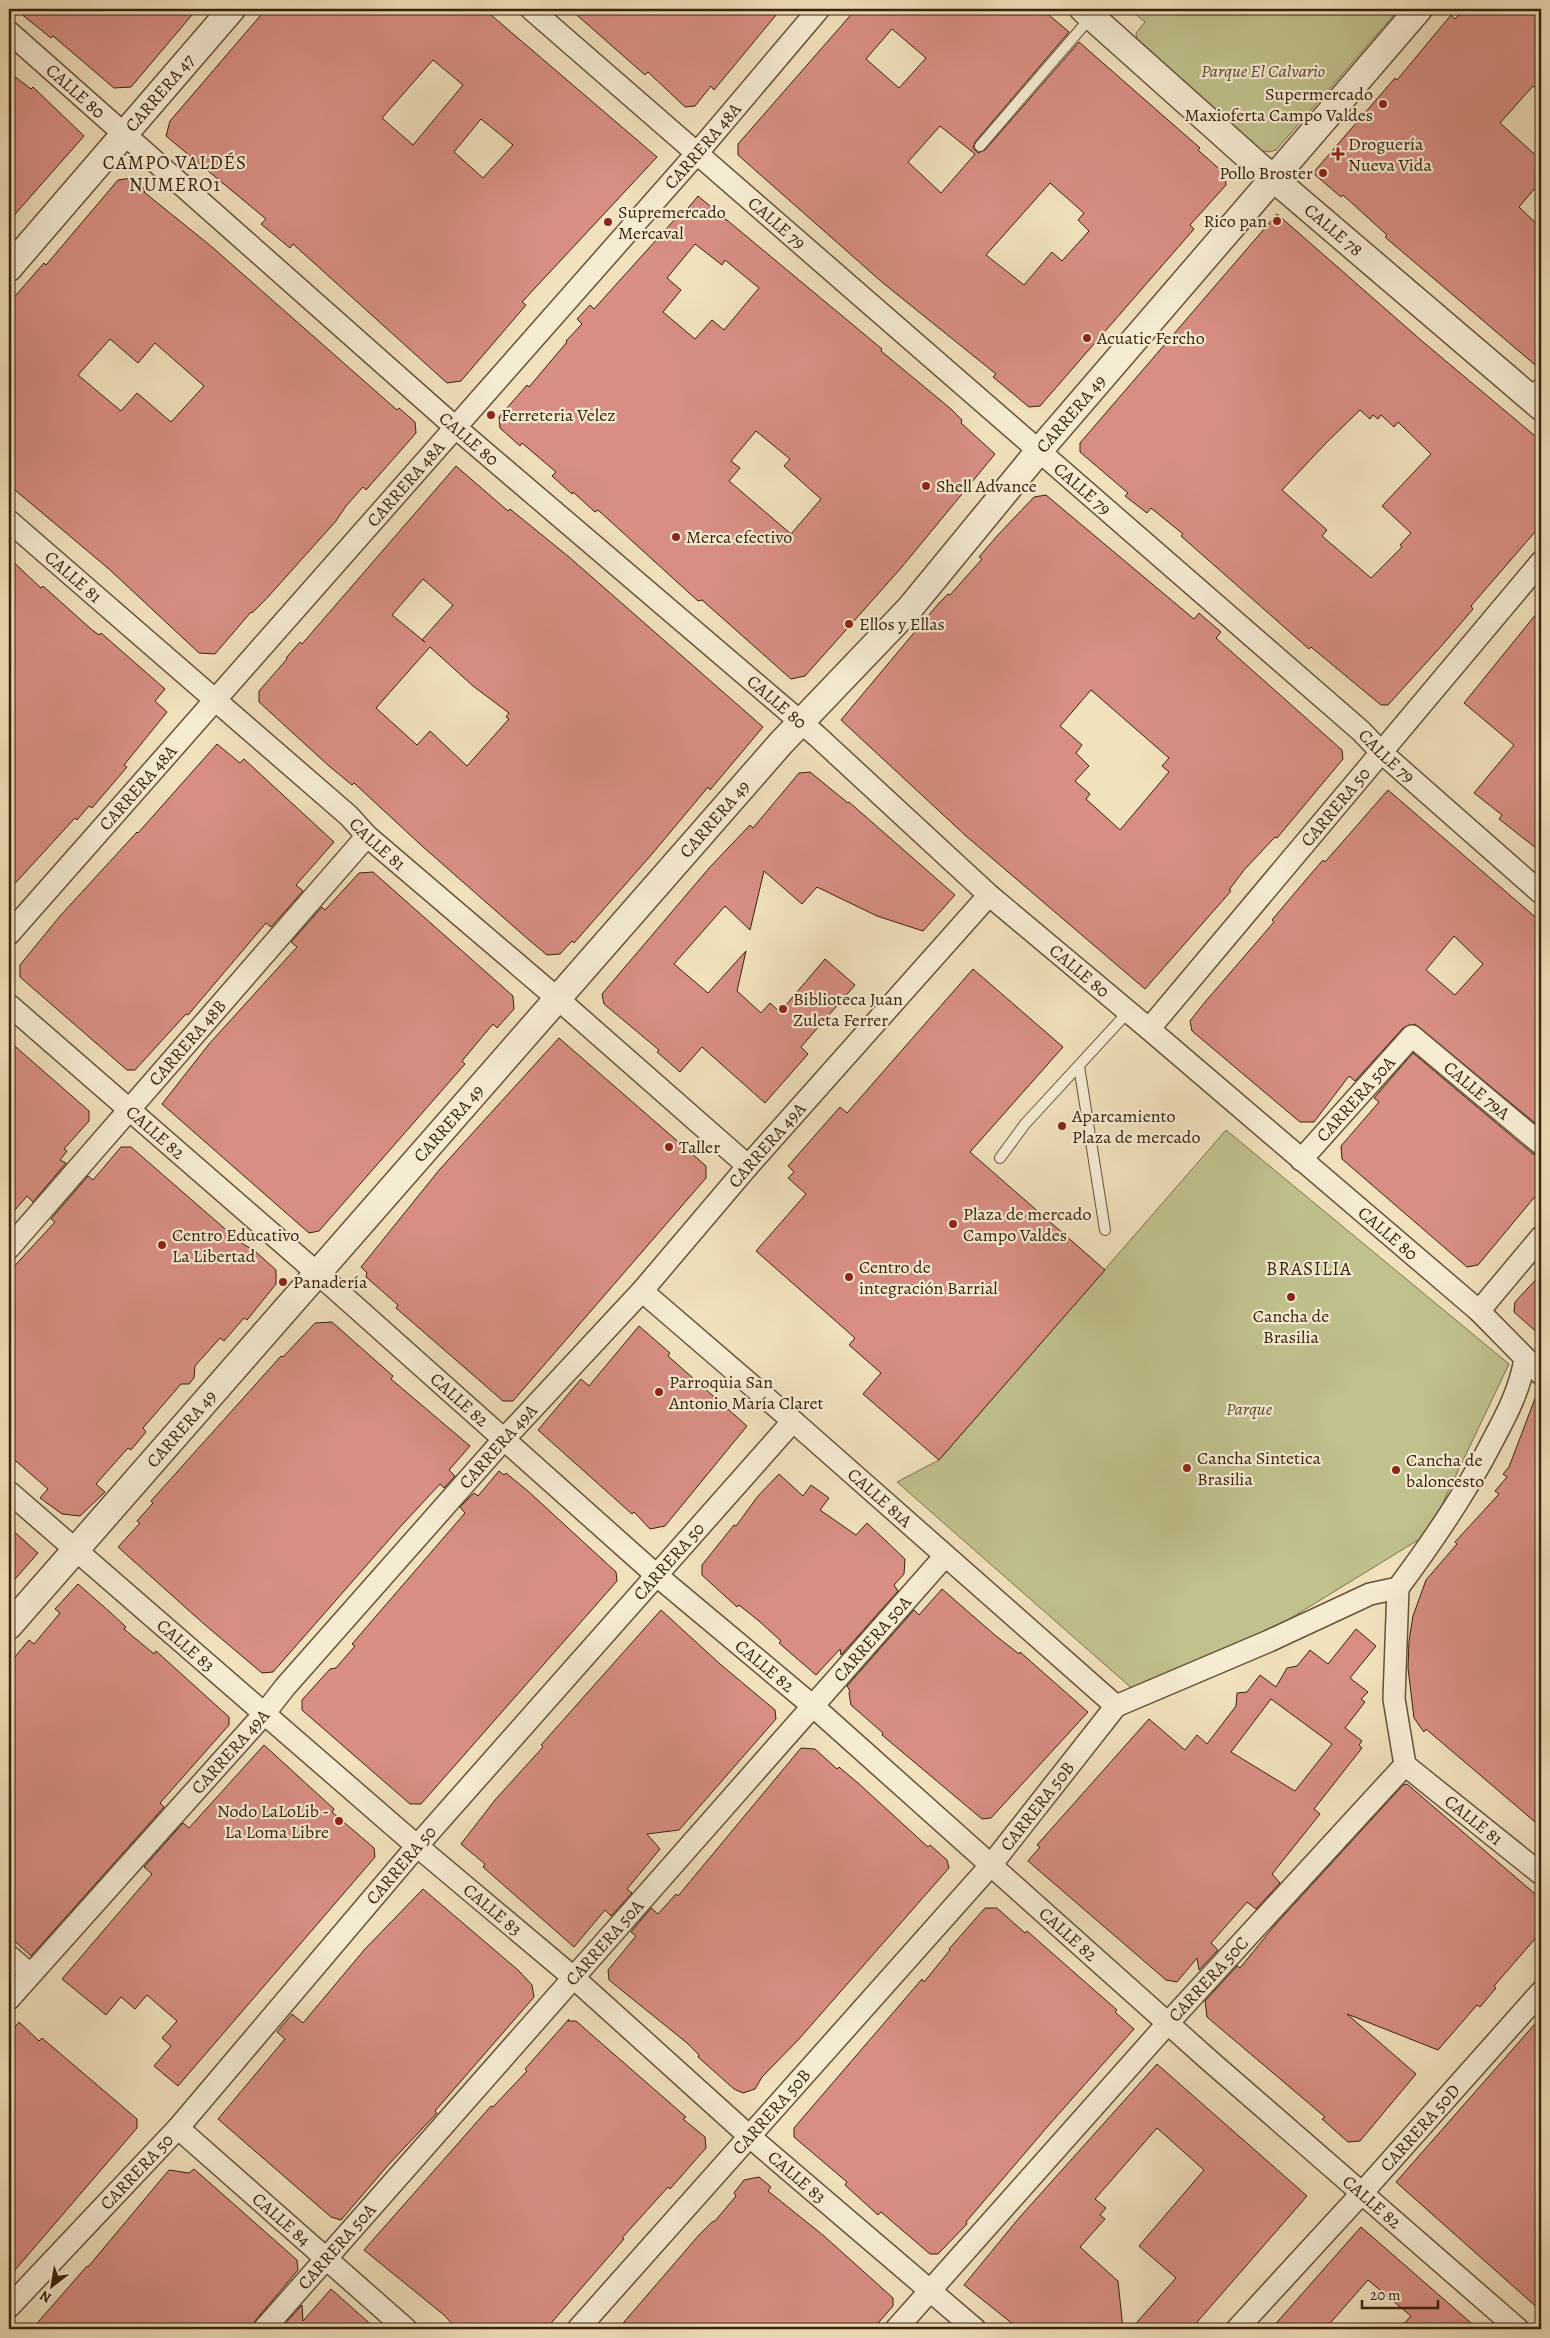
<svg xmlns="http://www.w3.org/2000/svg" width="1550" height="2338" viewBox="0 0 1550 2338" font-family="Alegreya,serif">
  <rect width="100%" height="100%" fill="#f1e1bd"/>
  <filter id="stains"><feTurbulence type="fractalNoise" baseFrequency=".004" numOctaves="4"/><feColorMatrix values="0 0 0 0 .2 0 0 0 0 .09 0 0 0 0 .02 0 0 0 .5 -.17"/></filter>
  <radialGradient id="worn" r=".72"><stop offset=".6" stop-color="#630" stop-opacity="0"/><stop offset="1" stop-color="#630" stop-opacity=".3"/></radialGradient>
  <!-- green -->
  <path fill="#c0c18d" stroke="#7c724c" d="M1129,9H1399L1276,150L1269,152L1259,150L1137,41L1136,33L1145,22Z
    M1226,1130L1509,1364L1428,1534L1265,1634L1136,1692L897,1482L939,1460Z"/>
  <!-- building -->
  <path fill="#d88e83" stroke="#39220b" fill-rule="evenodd" d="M15,9H197L131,87L114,88L53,36L51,38Z
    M266,9H484L657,157L522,302L526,305L461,381L447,383L293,244L290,248L261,224L266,219L166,136L170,121ZM433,60L463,85L413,145L382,118ZM481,119L513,145L483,178L454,152Z
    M570,9H781L714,90L711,86L695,106L685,107L648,72L645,75Z
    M856,9H1042L1069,32L975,142L973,148L978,153L985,150L1079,42L1200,148L1198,150L1225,174L1226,185L1190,225L1194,229L1040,406L1029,407L993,377L996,374L883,283L738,155V144ZM892,29L926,58L899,88L866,59ZM940,126L975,154L941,193L908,162ZM1050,183L1084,213L1078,220L1089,231L1062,261L1052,252L1024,285L986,255Z
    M1464,9H1541V93L1533,86L1500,123L1541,160V181L1519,207L1541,228V370L1385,237L1387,235L1343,195L1341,197L1313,173L1395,78L1397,80L1451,15L1455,19Z
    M9,72L31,89L33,87L84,136L9,221Z
    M132,178L146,190L144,192L212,247L397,410L399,408L415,422L416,433L366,490L363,487L346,506L336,521L267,598L252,613L251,612L215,654L199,653L109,569L9,485V303L44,263L46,265L118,180ZM110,339L138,363L155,343L204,386L171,422L137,393L121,411L78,375Z
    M698,196L882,349L881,351L951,409L962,420L961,423L995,454L901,568L805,676L791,679L702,600L698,601L598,510L595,512L573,492L572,494L552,476L556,472L522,443L520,446L500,428L499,417L527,385L529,387L567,342L566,341L582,324L577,319L590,305L594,309L676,218L679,219ZM695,244L722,265L725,260L759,288L724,330L712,320L695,339L663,312L681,290L667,278ZM756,431L790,459L784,466L821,499L791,534L729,481L740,468L731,461Z
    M1277,214L1422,341L1541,441V525L1471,606L1473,609L1444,643L1388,705H1381L1311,647L1309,649L1181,536L1183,534L1151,508L1147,513L1125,496L1128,493L1080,452V443ZM1360,410L1370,419L1373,415L1378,419L1381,415L1394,427L1398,422L1431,454L1382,506L1411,533L1400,545L1402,547L1371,578L1322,536L1327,530L1282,490L1326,443Z
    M456,466L508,511L510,509L569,557L763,727L710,790L708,787L652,854L574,943L572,941L560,954L547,955L529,940L422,846L354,783L352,785L329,766L259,702V691L287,659L286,658L300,642L302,644ZM423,579L453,605L422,640L425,642L392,615ZM430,647L473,686L509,713L506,717L509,719L467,766L430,731L417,745L376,708Z
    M1046,495L1194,619L1199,613L1221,632L1216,638L1342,750L1343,759L1277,838L1275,837L1244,870L1229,890L1231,891L1145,989L966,836L841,720L939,603L948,594L950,595L982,559L979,557L997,536L1034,497ZM1091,690L1169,758L1162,766L1169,772L1120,830L1086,799L1090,794L1075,781L1089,766L1076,753L1082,745L1060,726Z
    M9,558L41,588L43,586L91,629L99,635L101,633L165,689L155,701L167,712L124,765L127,767L92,808L89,806L77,820L75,818L9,890Z
    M1541,608V852L1499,819L1502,815L1474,793L1514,745L1464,703Z
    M217,744L240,763L244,759L334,842L296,885L303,891L271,927L266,923L188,1015L186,1014L135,1070H127L20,977V965L60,916L137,832L138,833Z
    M810,772L848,803L849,802L955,895L923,931L877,916L817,887L802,904L764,871L750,930L725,906L674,964L708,993L746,951L737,991L761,1013L770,1003L780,1012L825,959L855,985L801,1047L808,1054L765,1103L702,1047L680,1072L657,1052L659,1050L604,1004L602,994L710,867L750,825L753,828L799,773Z
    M1388,790L1541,922V1128L1415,1024L1403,1028L1355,1081L1349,1076L1314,1122H1300L1192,1031L1190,1021L1205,1002L1274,922L1272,920L1304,882L1323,860L1325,862ZM1454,936L1483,964L1455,995L1426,970Z
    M373,872L513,996L514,1009L497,1028L493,1024L477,1043L462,1061L465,1064L319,1231L309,1233L162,1104L209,1044L297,947L291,942L322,907L325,910L359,873Z
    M973,969L1063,1047L970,1152L1105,1270L939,1460L863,1394L881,1373L849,1345L855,1338L756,1251L806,1194L788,1178L794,1172L788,1166L840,1107L847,1113Z
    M559,1038L706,1166V1178L513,1401H503L396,1308L398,1305L366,1277L367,1273L361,1267L440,1169Z
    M9,1041L89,1111V1121L64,1149L67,1151L60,1160L66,1163L33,1202L27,1196L9,1217Z
    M1413,1053L1533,1154L1541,1156V1184L1536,1190L1538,1193L1478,1265L1467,1267L1342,1159L1341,1146L1379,1102L1374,1098Z
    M121,1147H131L240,1242L256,1252L276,1270V1284L247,1320L244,1318L224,1341L220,1338L195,1366L194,1378L189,1384H181L143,1428L146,1432L131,1450L128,1448L96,1484L105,1492L80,1516L62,1514L40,1498L48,1489L9,1455V1272L55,1222L51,1219L88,1176L93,1180Z
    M1541,1274V1336L1514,1312L1515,1302Z
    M332,1322L393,1376L391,1379L470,1446L449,1470L455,1476L444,1488L440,1484L401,1526L273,1672L262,1673L204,1624L118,1547L140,1523L137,1521L153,1503L151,1501L281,1356L283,1357L315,1323Z
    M639,1326L670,1353L668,1356L747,1426L665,1526L650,1529L634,1512L632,1514L538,1430L581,1379L589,1386Z
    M1539,1388H1541V1827L1426,1729L1424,1732L1414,1718L1408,1668L1409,1641L1413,1616L1426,1580L1457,1544L1455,1542L1499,1494L1495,1491L1507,1477L1503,1474L1509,1467Z
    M499,1471L504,1475L506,1473L529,1492L616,1572L617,1581L421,1804H410L302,1710V1700L330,1669L336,1668L341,1662L355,1646L352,1644L465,1513L460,1507L474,1493L478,1496Z
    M779,1474L803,1496L811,1485L829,1498L820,1510L856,1535L867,1523L905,1559L904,1574L894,1585L898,1591L841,1655L840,1649L816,1675L779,1643L781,1641L759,1621L739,1605L737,1607L702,1575V1565L734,1525L736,1526L758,1496Z
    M9,1527L38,1553L9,1586Z
    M78,1584L111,1613L126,1627L124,1629L154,1654L156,1651L229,1717V1725L160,1803L164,1807L31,1956L9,1936V1664L29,1640L34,1644L60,1613L55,1609Z
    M942,1589L996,1636L1019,1654L1020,1652L1088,1712L991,1818L982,1819L882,1735L883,1733L851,1705L849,1693L850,1691L847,1686L914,1610L919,1615Z
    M661,1610L720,1664L775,1710L776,1719L679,1830L647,1834L660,1849L627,1889L632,1893L611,1916L605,1910L574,1947L483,1867L485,1864L461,1844L495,1800L543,1747L541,1745Z
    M1356,1629L1376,1646L1350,1678L1368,1692L1361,1699L1365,1702L1345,1728L1362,1741L1359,1745L1362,1748L1314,1809L1320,1814L1272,1874L1280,1883L1256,1909L1247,1902L1211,1943L1218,1950L1199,1970L1197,1958L1177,1982L1166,1980L1028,1861L1040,1847L1037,1845L1149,1719L1185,1750L1197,1735L1207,1744L1236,1706L1237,1693L1247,1692L1260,1675L1276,1687L1287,1668L1297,1666L1310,1650L1328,1664ZM1271,1699L1332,1744L1295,1791L1231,1752Z
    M264,1745L334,1809L332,1812L374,1848L375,1857L178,2086L154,2066L171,2046L162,2038L177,2021L147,1995L135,2009L121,1997L106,2015L62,1979L152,1874L144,1867L183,1823L189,1828Z
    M801,1748L815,1749L837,1769L839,1767L858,1783L928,1847L930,1845L947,1860L949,1868L799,2039L762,2077L755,2089L743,2093L734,2089L698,2057L699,2055L687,2043L609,1980L608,1970L636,1936L631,1932L651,1908L658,1914L676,1894L678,1896Z
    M1407,1784L1541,1899V1932L1494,1986L1496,1988L1480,2007L1477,2005L1438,2050L1347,2014L1416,2074L1360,2141L1348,2142L1322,2119L1325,2117L1207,2017L1205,2001L1237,1966L1240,1968L1275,1925L1403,1785Z
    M423,1889L518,1970L532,1985L534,1997L435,2111L437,2113L389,2164L341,2220L331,2217L218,2119L285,2039L277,2032L292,2014L303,2023L365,1949Z
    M985,1908H997L1025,1933L1027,1931L1117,2010L1115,2012L1134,2029L1048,2126L966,2222L967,2224L938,2254H930L881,2212L878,2215L845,2185L847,2182L794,2137V2128L922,1979L924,1982L950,1950L949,1949Z
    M1541,2017V2311L1396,2182Z
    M569,2019L568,2021H576L686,2117L683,2119L705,2137L706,2148L670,2189L668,2187L622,2238L624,2239L546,2329H465L460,2325L455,2327L444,2315L364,2250L491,2106L493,2107L527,2071L525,2069Z
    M19,2022L39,2041L42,2038L137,2119V2128L9,2277V2035Z
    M1157,2064L1307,2196L1191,2329H1131L1176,2278L1139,2246L1204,2170L1157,2128L1095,2199L1106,2208L1100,2215L1105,2219L1080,2247L1118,2281L1123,2329H1019L964,2285L1019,2218Z
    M194,2169L297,2260L298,2270L255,2321L252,2329H32L87,2266L88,2267L169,2170L189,2173Z
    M759,2177L771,2187L768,2191L824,2236L893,2298V2306L873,2329H618L699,2235L712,2222L715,2221L736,2196L734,2193L744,2180Z
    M1361,2227L1478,2329H1399L1411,2316L1368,2280L1325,2329H1271Z
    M331,2289L376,2329H280L302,2305L303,2321Z"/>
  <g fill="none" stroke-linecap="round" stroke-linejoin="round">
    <!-- service casing -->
    <g stroke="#675238" stroke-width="12">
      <path id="service" d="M980,146L1091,17
        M1529,395L1541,381
        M1079,1066L1105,1230
        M1000,1158L1025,1124L1128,1012"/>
    </g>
    <!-- minor casing -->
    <g stroke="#675238" stroke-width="24">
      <g id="minor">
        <path id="s1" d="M531,9L1361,731L1382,753L1541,893"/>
        <path id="s2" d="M9,32L455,427L817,736L989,895L1149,1029L1479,1311L1541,1374"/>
        <path id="s3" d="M9,521L349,816L367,836L558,999L748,1166"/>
        <path id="s4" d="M9,934L698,152L819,9"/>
        <path id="s5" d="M9,1005L332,1286L655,1574L814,1707L1210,2061L1518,2329"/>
        <path id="s6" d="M1149,1029L1541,562"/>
        <path id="s7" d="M1301,1160L1412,1036L1541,1144"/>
        <path id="s8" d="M9,1248L367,836"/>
        <path id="s9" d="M642,1291L793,1421L1116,1706"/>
        <path d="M1479,1311L1541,1237"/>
        <path id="s10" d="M9,1492L417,1846L574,1978L749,2136L975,2329"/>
        <path id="s11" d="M1405,1765L1541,1874"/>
        <path d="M9,1956L30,1974"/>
        <path id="s12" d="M9,1999L264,1714L285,1687L505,1438L642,1291L748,1166L989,895"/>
        <path id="s13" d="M178,2128L406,2329"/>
        <path id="s14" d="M9,2307L178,2128L417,1846L793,1421"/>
        <path id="s15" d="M264,2329L945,1556"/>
        <path id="s16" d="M578,2329L991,1865L1116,1706L1269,1641L1370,1594L1398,1588C1433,1541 1466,1493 1493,1440C1507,1414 1520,1389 1525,1359"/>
        <path id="s17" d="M896,2329L1168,2023L1405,1765L1394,1699L1398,1588"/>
        <path id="s18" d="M1237,2329L1362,2193L1541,1992"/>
      </g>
    </g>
    <!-- tertiary casing -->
    <g stroke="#675238" stroke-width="29">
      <g id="tertiary">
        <path id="s19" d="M1083,9L1253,161L1541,407"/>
        <path id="s20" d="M9,268L232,9"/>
        <path id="s21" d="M9,1626L781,743L910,608L1038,452L1419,9"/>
      </g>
    </g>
    <!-- service -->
    <use href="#service" stroke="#f6ecd4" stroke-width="10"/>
    <!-- minor -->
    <use href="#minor" stroke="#f6ecd4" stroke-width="21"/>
    <!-- tertiary -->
    <use href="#tertiary" stroke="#f6ecd4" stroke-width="26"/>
  </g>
  <!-- markers -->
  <g fill="#8f2418" stroke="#f6ecd4" stroke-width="2">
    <circle cx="1383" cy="104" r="5"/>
    <path d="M1335.5 146.5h5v5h5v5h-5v5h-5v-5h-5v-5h5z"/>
    <circle cx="1323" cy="173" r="5"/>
    <circle cx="1277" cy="221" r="5"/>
    <circle cx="608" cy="222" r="5"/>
    <circle cx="1087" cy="338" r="5"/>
    <circle cx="491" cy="415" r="5"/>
    <circle cx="926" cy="486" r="5"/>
    <circle cx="676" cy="537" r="5"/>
    <circle cx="849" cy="624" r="5"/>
    <circle cx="783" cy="1009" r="5"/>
    <circle cx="1062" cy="1126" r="5"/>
    <circle cx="669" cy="1147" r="5"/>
    <circle cx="953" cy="1224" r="5"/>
    <circle cx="162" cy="1245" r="5"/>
    <circle cx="849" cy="1277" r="5"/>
    <circle cx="283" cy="1282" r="5"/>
    <circle cx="1291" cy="1297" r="5"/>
    <circle cx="659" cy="1392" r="5"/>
    <circle cx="1187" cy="1468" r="5"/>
    <circle cx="1396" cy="1470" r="5"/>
    <circle cx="339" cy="1821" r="5"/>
  </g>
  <g text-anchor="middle" stroke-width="4.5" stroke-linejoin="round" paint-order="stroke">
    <!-- park labels -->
    <g font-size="18" font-style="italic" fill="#5b4a2c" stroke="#f6ecd4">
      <text x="1263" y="77">Parque El Calvario</text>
      <text x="1249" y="1415">Parque</text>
    </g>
    <!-- street labels -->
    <g font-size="18" fill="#39220b" stroke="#f6ecd4">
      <text dy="6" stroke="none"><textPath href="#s2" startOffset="89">CALLE 80</textPath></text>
      <text dy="6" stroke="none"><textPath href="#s20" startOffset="231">CARRERA 47</textPath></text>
      <text dy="6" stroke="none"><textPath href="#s4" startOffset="1050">CARRERA 48A</textPath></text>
      <text dy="6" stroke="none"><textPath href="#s1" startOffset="326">CALLE 79</textPath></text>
      <text dy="6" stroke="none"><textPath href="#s19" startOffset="334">CALLE 78</textPath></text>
      <text dy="6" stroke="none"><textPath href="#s21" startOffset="1612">CARRERA 49</textPath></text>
      <text dy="6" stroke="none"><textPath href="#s2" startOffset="614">CALLE 80</textPath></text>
      <text dy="6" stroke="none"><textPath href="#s4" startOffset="600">CARRERA 48A</textPath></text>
      <text dy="6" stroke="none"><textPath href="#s1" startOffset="731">CALLE 79</textPath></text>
      <text dy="6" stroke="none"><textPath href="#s3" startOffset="85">CALLE 81</textPath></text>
      <text dy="6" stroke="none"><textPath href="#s2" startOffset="1019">CALLE 80</textPath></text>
      <text dy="6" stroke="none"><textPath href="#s1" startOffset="1136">CALLE 79</textPath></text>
      <text dy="6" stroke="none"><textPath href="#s4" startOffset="195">CARRERA 48A</textPath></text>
      <text dy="6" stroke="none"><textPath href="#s6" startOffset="290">CARRERA 50</textPath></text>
      <text dy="6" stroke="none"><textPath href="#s21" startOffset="1072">CARRERA 49</textPath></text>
      <text dy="6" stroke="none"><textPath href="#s3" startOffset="490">CALLE 81</textPath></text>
      <text dy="6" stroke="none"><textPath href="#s2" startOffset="1424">CALLE 80</textPath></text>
      <text dy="6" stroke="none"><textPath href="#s8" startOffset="272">CARRERA 48B</textPath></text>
      <text dy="6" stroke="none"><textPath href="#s7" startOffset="251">CALLE 79A</textPath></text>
      <text dy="6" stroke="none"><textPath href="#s7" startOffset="82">CARRERA 50A</textPath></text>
      <text dy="6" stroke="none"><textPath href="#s21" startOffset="668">CARRERA 49</textPath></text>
      <text dy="6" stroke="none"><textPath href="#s5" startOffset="194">CALLE 82</textPath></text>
      <text dy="6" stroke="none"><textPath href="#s12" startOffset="1142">CARRERA 49A</textPath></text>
      <text dy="6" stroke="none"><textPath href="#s2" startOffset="1829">CALLE 80</textPath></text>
      <text dy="6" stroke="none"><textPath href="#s5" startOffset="599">CALLE 82</textPath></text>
      <text dy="6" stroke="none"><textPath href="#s21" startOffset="262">CARRERA 49</textPath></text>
      <text dy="6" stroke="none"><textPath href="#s12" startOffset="738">CARRERA 49A</textPath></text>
      <text dy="6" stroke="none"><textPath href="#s9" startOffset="315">CALLE 81A</textPath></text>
      <text dy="6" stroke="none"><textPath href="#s14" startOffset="996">CARRERA 50</textPath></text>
      <text dy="6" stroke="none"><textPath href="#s15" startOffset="920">CARRERA 50A</textPath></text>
      <text dy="6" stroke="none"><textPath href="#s10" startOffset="234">CALLE 83</textPath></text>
      <text dy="6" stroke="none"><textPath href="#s5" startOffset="1004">CALLE 82</textPath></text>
      <text dy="6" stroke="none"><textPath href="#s12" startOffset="332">CARRERA 49A</textPath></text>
      <text dy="6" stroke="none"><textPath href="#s16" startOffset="696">CARRERA 50B</textPath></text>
      <text dy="6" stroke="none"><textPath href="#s11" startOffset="88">CALLE 81</textPath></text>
      <text dy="6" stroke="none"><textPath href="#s14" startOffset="591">CARRERA 50</textPath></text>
      <text dy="6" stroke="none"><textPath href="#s10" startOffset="639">CALLE 83</textPath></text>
      <text dy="6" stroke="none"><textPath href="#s5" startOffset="1409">CALLE 82</textPath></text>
      <text dy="6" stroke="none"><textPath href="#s15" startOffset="515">CARRERA 50A</textPath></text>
      <text dy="6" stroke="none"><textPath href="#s17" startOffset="469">CARRERA 50C</textPath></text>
      <text dy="6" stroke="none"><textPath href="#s16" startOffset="291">CARRERA 50B</textPath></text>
      <text dy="6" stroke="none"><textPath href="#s18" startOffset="272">CARRERA 50D</textPath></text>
      <text dy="6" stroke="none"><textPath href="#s14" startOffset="186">CARRERA 50</textPath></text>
      <text dy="6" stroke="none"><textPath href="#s10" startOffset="1044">CALLE 83</textPath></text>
      <text dy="6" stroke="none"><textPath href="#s5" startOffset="1814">CALLE 82</textPath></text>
      <text dy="6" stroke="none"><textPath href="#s13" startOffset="138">CALLE 84</textPath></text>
      <text dy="6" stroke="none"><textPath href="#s15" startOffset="110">CARRERA 50A</textPath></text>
    </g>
    <!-- poi labels -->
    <g font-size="18" fill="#39220b" stroke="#f6ecd4" text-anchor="start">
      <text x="1373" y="100" text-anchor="end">Supermercado<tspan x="1373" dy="21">Maxioferta Campo Valdes</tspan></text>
      <text x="1348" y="150">Droguería<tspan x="1348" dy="21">Nueva Vida</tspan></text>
      <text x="1313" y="179" text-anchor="end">Pollo Broster</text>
      <text x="618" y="218">Supremercado<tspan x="618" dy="21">Mercaval</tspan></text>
      <text x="1267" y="227" text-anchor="end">Rico pan</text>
      <text x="1097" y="344">Acuatic Fercho</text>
      <text x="501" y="421">Ferreteria Velez</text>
      <text x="936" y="492">Shell Advance</text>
      <text x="686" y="543">Merca efectivo</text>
      <text x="859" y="630">Ellos y Ellas</text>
      <text x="793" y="1005">Biblioteca Juan<tspan x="793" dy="21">Zuleta Ferrer</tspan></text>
      <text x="1072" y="1122">Aparcamiento<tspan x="1072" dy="21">Plaza de mercado</tspan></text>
      <text x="679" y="1153">Taller</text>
      <text x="963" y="1220">Plaza de mercado<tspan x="963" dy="21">Campo Valdes</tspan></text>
      <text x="172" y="1241">Centro Educativo<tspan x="172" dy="21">La Libertad</tspan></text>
      <text x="859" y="1273">Centro de<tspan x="859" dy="21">integración Barrial</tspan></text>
      <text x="293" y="1288">Panadería</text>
      <text x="1291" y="1322" text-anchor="middle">Cancha de<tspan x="1291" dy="21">Brasilia</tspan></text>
      <text x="669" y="1388">Parroquia San<tspan x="669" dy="21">Antonio María Claret</tspan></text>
      <text x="1197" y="1464">Cancha Sintetica<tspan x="1197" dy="21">Brasilia</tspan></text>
      <text x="1406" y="1466">Cancha de<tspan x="1406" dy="21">baloncesto</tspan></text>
      <text x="329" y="1817" text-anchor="end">Nodo LaLoLib -<tspan x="329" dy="21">La Loma Libre</tspan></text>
    </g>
    <!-- neighbourhood labels -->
    <g font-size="19" letter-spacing="1" fill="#39220b" stroke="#f6ecd4">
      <text x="175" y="169">CAMPO VALDÉS<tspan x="175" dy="22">NUMERO1</tspan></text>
      <text x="1309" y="1275">BRASILIA</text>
    </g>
  </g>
  <!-- margin -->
  <rect width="1550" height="2338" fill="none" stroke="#f1e1bd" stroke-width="30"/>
  <rect x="10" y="10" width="1530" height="2318" fill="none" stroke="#39220b" stroke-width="2.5"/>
  <rect x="15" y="15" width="1520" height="2308" fill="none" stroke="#39220b"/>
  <!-- north arrow -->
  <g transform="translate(52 2286) rotate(211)" stroke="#f6ecd4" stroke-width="4" paint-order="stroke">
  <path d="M0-4L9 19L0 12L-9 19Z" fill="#39220b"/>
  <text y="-8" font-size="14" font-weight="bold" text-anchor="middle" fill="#39220b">N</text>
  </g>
  <!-- scale -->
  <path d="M1362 2300v8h76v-8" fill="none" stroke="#39220b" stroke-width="2.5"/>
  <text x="1370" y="2300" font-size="15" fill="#39220b" stroke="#f6ecd4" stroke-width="4" paint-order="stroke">20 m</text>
  <rect width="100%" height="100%" filter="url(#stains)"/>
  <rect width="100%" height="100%" fill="url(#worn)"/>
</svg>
